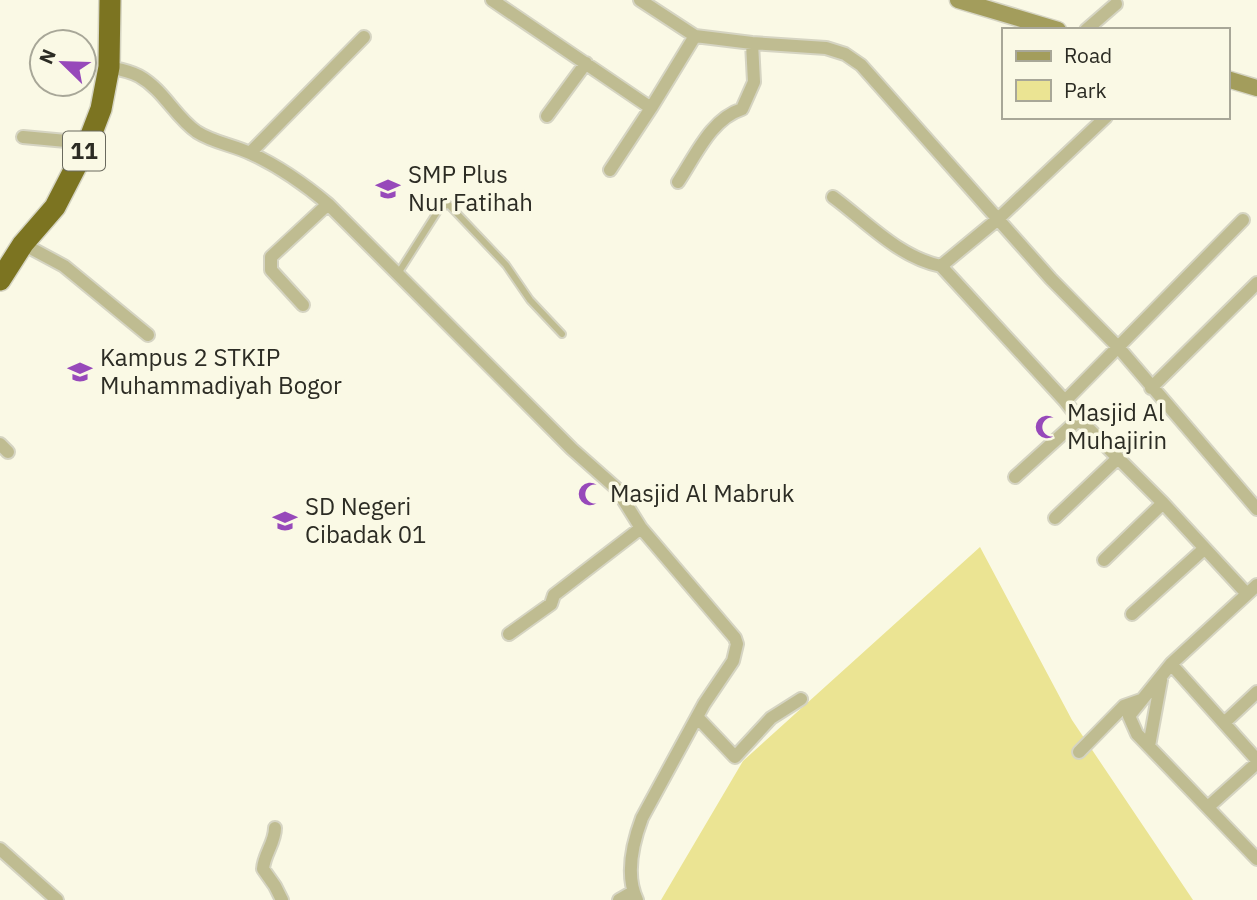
<svg xmlns="http://www.w3.org/2000/svg" width="1257" height="900" viewBox="0 0 1257 900" font-family="'IBM Plex Sans',sans-serif">
  <rect width="100%" height="100%" fill="#faf9e5"/>
  <!-- green -->
  <path fill="#ebe493" d="M980,547L1072,720L1193,900H661L743,761Z"/>
  <g fill="none" stroke-linecap="round" stroke-linejoin="round">
    <!-- lane casing -->
    <g stroke="#d5d4c2" stroke-width="10">
      <path id="lane" d="M399,272L441,206L449,205L506,265L530,300L562,334"/>
    </g>
    <!-- street casing -->
    <g stroke="#d5d4c2" stroke-width="16">
      <path id="street" d="M492,0L651,108
        M640,0L695,36L752,43L826,48L845,54L861,65L1051,279L1118,347L1257,509
        M1086,30L1116,4
        M109,67C119,69 130,71 139,76C164,90 175,117 197,132C214,143 234,145 252,154C280,167 304,184 328,204L572,449L616,488L641,528L735,638L737,644L733,661L704,704L642,818C633,842 625,875 637,900
        M547,116L586,63
        M1106,117L998,219L941,266L1065,401L1079,419L1163,503L1247,594
        M23,137L88,143
        M250,153L364,37
        M610,170L651,108L695,36
        M678,182C696,155 711,119 742,109L754,82L752,43
        M833,197C867,222 898,257 941,266
        M23,244L64,266L148,335
        M303,305L271,270V257L328,204
        M1151,388L1257,283
        M1065,401L1243,220
        M0,444L8,452
        M1015,477L1079,419
        M1055,518L1118,458
        M1104,560L1163,503
        M1257,585L1171,664L1129,716L1137,734L1257,859
        M1132,614L1204,549
        M509,634L551,604L554,595L641,528
        M1171,664L1257,760
        M697,717L735,757L771,718L801,699
        M1224,723L1257,692
        M1149,746L1161,680
        M1079,752L1124,706L1141,700
        M1208,807L1257,763
        M275,828C275,843 264,854 263,869L275,886L282,900
        M0,849L57,900
        M619,900L633,892"/>
    </g>
    <!-- secondary casing -->
    <g stroke="#d5d4c2" stroke-width="19">
      <path id="secondary" d="M958,0L1058,30
        M1227,79L1257,88"/>
    </g>
    <!-- highway casing -->
    <g stroke="#d5d4c2" stroke-width="24">
      <path id="highway" d="M0,280L23,244L55,207L88,143L101,109L109,67L110,0"/>
    </g>
    <!-- lane -->
    <use href="#lane" stroke="#bfbc91" stroke-width="6"/>
    <!-- street -->
    <use href="#street" stroke="#bfbc91" stroke-width="12"/>
    <!-- secondary -->
    <use href="#secondary" stroke="#a39d5c" stroke-width="16"/>
    <!-- highway -->
    <use href="#highway" stroke="#7c7421" stroke-width="21"/>
  </g>
  <!-- icons -->
  <defs>
    <g id="school-bare" transform="scale(1.89)"><path d="M0-5L7-2L0 1L-7-2ZM-4 1L0 2.5L4 1V4Q0 6-4 4Z" fill="#9749ba" stroke="#faf9e5" stroke-width="2.5" paint-order="stroke"/></g>
    <g id="university-bare" transform="scale(1.89)"><path d="M0-5L7-2L0 1L-7-2ZM-4 1L0 2.5L4 1V4Q0 6-4 4Z" fill="#9749ba" stroke="#faf9e5" stroke-width="2.5" paint-order="stroke"/></g>
    <g id="mosque-bare" transform="scale(1.89)"><path d="M3.5-4.9A6 6 0 1 0 3.5 4.9A5 5 0 1 1 3.5-4.9Z" fill="#9749ba" stroke="#faf9e5" stroke-width="2.5" paint-order="stroke"/></g>
  </defs>
  <g fill-rule="evenodd">
    <use href="#school-bare" x="388" y="189"/>
    <use href="#university-bare" x="80" y="372"/>
    <use href="#mosque-bare" x="1047" y="427"/>
    <use href="#mosque-bare" x="590" y="494"/>
    <use href="#school-bare" x="285" y="521"/>
  </g>
  <g text-anchor="middle" stroke-width="7" stroke-linejoin="round" paint-order="stroke">
    <!-- shield labels -->
    <rect fill="#faf9e5" stroke="#6a6a5e" stroke-width="2" x="63" y="131.5" width="42" height="39" rx="5"/>
    <g font-size="23" font-weight="bold" fill="#2c2c24">
      <text x="84" y="159">11</text>
    </g>
    <!-- poi labels -->
    <g font-size="24" fill="#2c2c24" stroke="#faf9e5" text-anchor="start">
      <text x="408" y="183">SMP Plus<tspan x="408" dy="28">Nur Fatihah</tspan></text>
      <text x="100" y="366">Kampus 2 STKIP<tspan x="100" dy="28">Muhammadiyah Bogor</tspan></text>
      <text x="1067" y="421">Masjid Al<tspan x="1067" dy="28">Muhajirin</tspan></text>
      <text x="610" y="502">Masjid Al Mabruk</text>
      <text x="305" y="515">SD Negeri<tspan x="305" dy="28">Cibadak 01</tspan></text>
    </g>
  </g>
  <!-- legend -->
  <rect x="1002" y="28" width="228" height="91" fill="#faf9e5" stroke="#a8a798" stroke-width="2"/>
  <rect x="1016" y="51" width="35" height="10" fill="#a39d5c" stroke="#a8a798" stroke-width="2"/>
  <text x="1064" y="63" font-size="21" fill="#2c2c24">Road</text>
  <rect x="1016" y="80" width="35" height="21" fill="#ebe493" stroke="#a8a798" stroke-width="2"/>
  <text x="1064" y="98" font-size="21" fill="#2c2c24">Park</text>
  <!-- north arrow -->
  <g transform="translate(63 63) rotate(293)"><circle r="33" fill="#faf9e5" stroke="#a8a798" stroke-width="2"/>
  <path d="M0-5L12 26L0 18L-12 26Z" fill="#9749ba"/>
  <text y="-10" font-size="19" font-weight="bold" text-anchor="middle" fill="#2c2c24">N</text>
  </g>
</svg>
